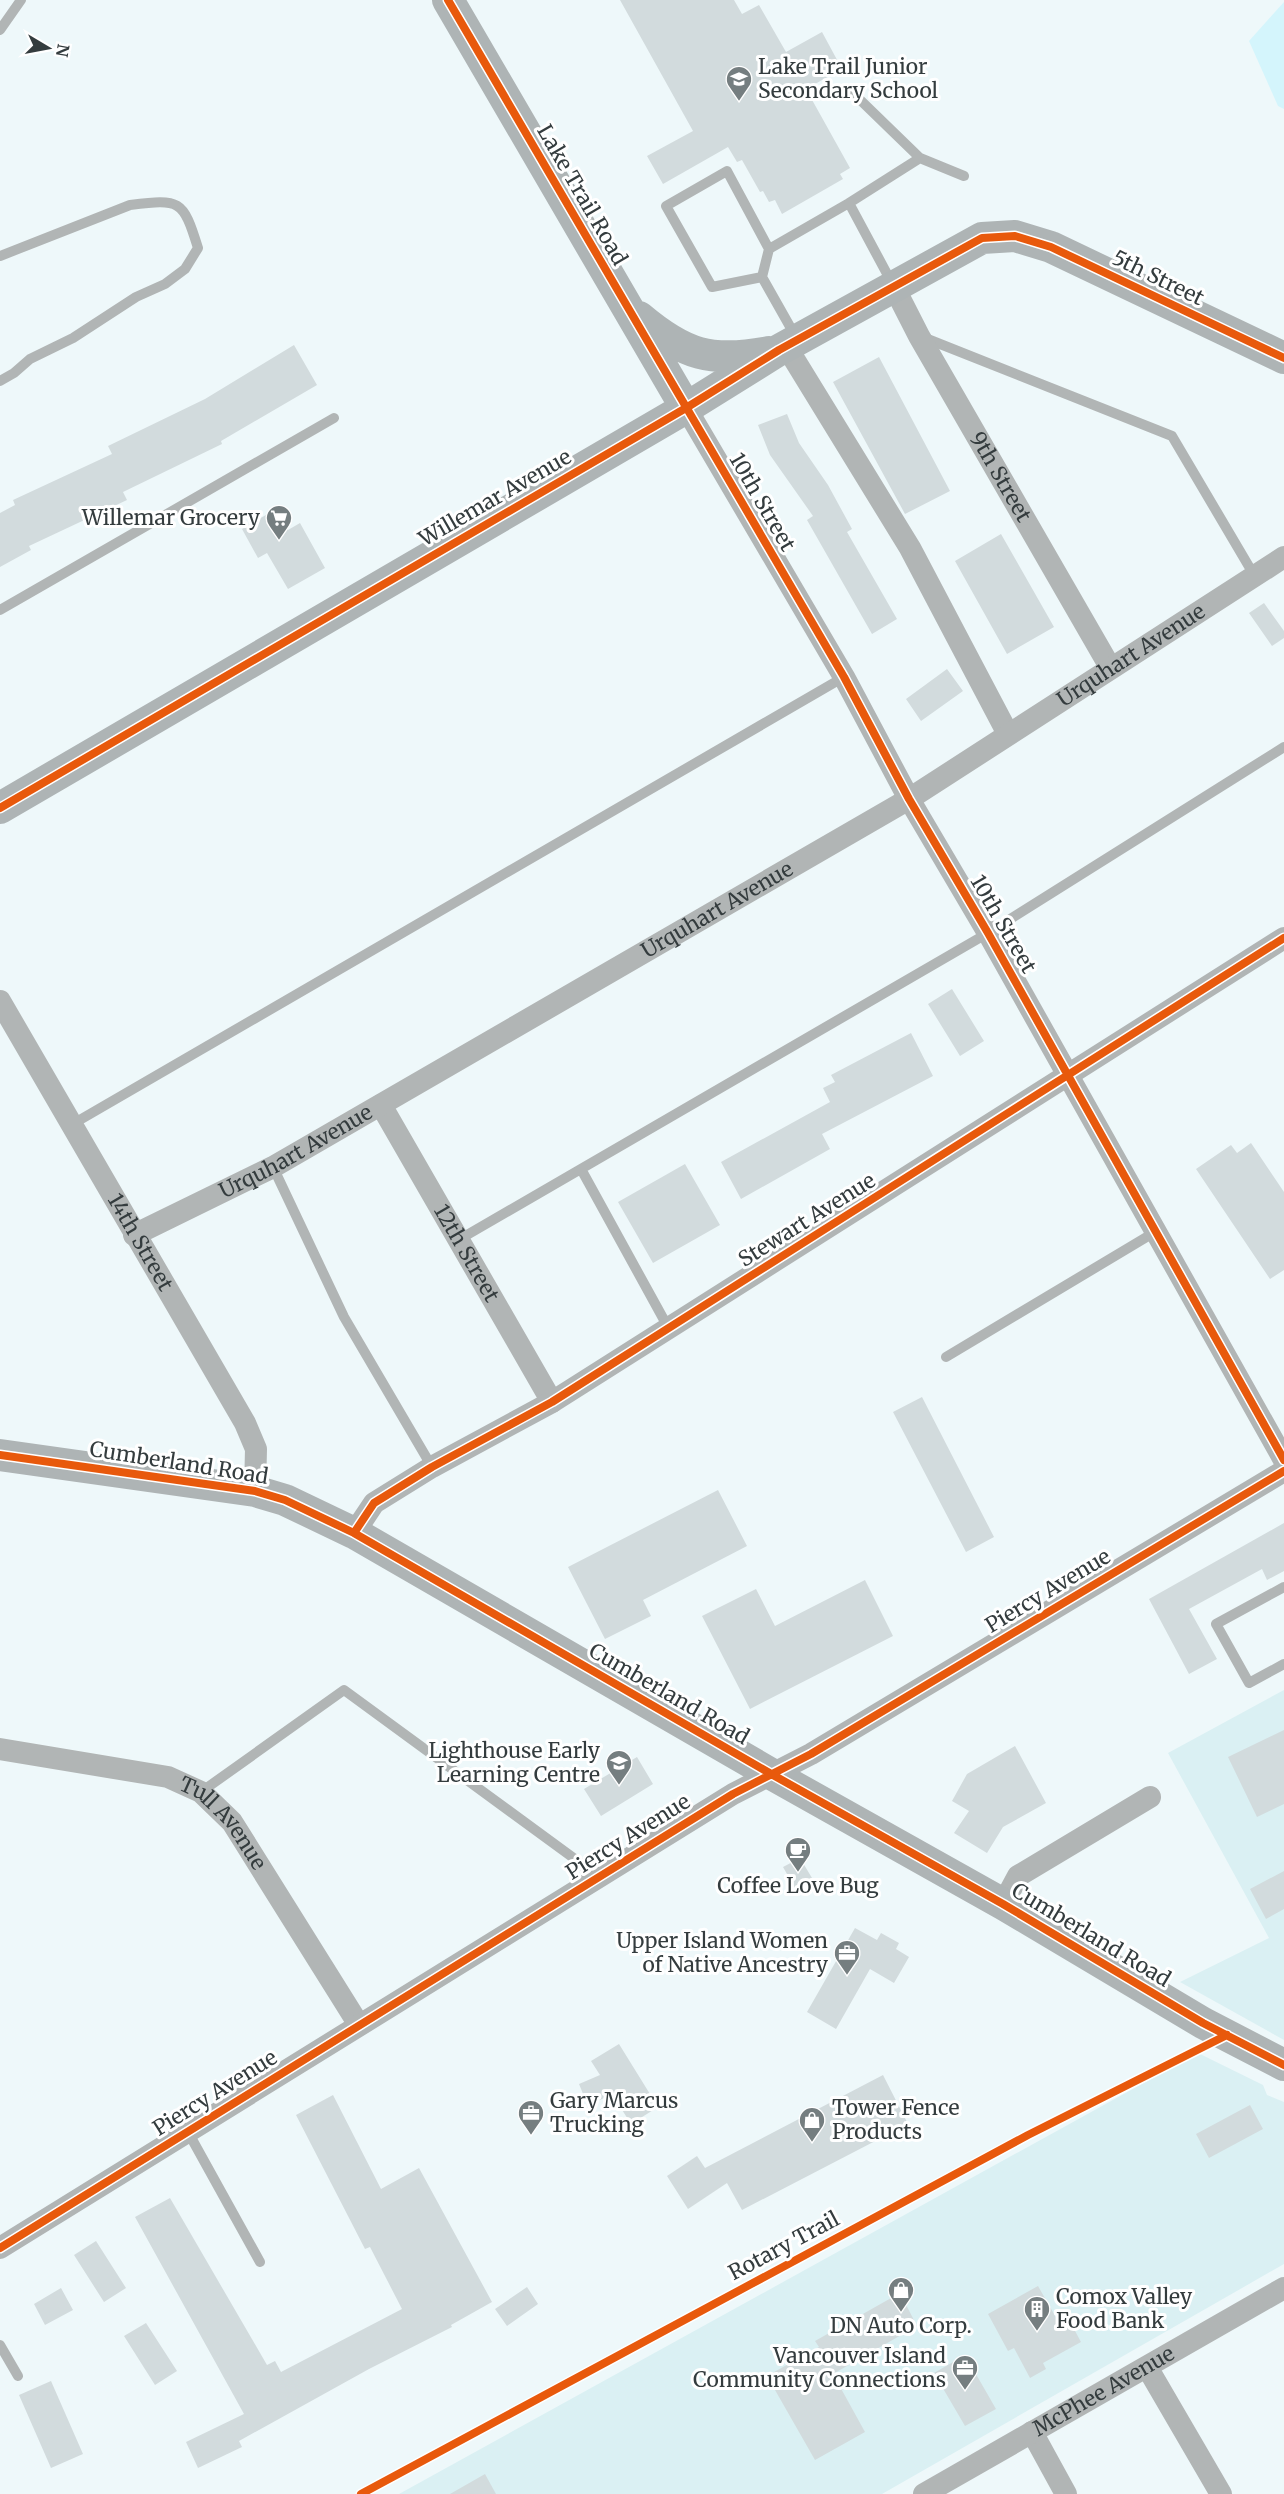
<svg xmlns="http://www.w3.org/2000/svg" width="1284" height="2494" viewBox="0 0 1284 2494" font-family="Merriweather,serif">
  <rect width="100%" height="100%" fill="#eef8fa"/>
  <!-- built -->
  <path fill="#daf0f3" d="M1284,1690V2040L1180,1982L1269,1938L1168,1753Z
    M1198,2053L1263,2085L1267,2095L1284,2102V2264L882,2494H399Z"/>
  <!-- green -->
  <path fill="#d4f5fc" d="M1284,2V109L1278,106L1249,41Z"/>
  <!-- building -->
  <path fill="#d2dbdd" d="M620,0H734L742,14L759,5L786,52L822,32L842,69L806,89L850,168L840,174L843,179L782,214L775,200L769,202L763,191L760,192L742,160L737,162L728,147L663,184L647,156L693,131Z
    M294,345L317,385L221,441L222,444L123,492L127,500L29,546L31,550L0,567V513L15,505L13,500L112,454L108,446L205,399Z
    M879,357L950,491L905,514L833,382Z
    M787,414L799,443L828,485L852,529L847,532L897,619L872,634L807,520L813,516L770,455L758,425Z
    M276,509L288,530L300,523L325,568L288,589L267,553L258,558L242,529Z
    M1001,534L1054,627L1007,654L955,561Z
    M1264,603L1284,631V638L1272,646L1249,613Z
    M947,669L963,691L921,721L906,699Z
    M952,989L984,1041L960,1056L928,1004Z
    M911,1033L933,1076L822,1134L830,1149L741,1199L721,1162L830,1102L823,1088L835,1082L831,1075Z
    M1251,1143L1284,1192V1270L1270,1279L1196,1169L1231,1145L1237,1153Z
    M685,1164L720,1225L653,1263L618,1202Z
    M922,1397L994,1537L966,1552L893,1412Z
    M718,1490L747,1546L643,1600L651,1616L605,1639L568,1567Z
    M1284,1523V1571L1267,1580L1262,1569L1189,1609L1217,1659L1189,1674L1149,1599Z
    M865,1580L893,1636L750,1709L702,1616L756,1589L775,1626Z
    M1284,1730V1804L1257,1817L1228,1757Z
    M1015,1746L1046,1803L1003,1827L987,1853L954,1833L969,1811L952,1801L967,1774Z
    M637,1757L653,1784L601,1816L584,1789Z
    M800,1858L812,1878L795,1888L783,1867Z
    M1284,1871V1909L1266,1919L1250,1889Z
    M855,1928L877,1940L881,1933L899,1943L896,1949L909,1957L894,1983L870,1969L836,2029L807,2012Z
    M619,2044L658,2107L631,2124L612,2094L588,2106L579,2084L600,2075L591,2061Z
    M883,2075L908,2124L742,2210L727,2183L688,2209L667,2176L697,2156L705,2168Z
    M333,2095L381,2189L419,2168L492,2302L451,2325L452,2327L369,2369L239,2441L242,2447L198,2468L186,2442L244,2414L135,2217L170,2198L267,2365L275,2361L281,2372L402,2309L370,2247L365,2249L296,2115Z
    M1250,2105L1263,2129L1209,2158L1196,2134Z
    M96,2241L126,2288L104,2302L74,2255Z
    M1038,2286L1058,2321L1067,2316L1081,2342L1043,2363L1046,2369L1030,2378L1014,2348L1008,2351L988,2314Z
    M527,2287L538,2304L507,2326L495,2309Z
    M61,2288L73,2310L45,2325L34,2304Z
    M900,2293L917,2326L833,2374L865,2432L815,2460L767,2376L819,2347L815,2341Z
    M146,2323L177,2371L155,2385L124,2336Z
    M965,2355L996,2409L965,2426L934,2373Z
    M51,2381L83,2454L51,2468L19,2395Z
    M485,2474L496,2494H450Z"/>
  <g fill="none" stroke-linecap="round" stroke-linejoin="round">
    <!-- lane -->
    <path stroke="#b1b5b5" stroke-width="10" d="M0,30L21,0
      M920,158L964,176
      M849,203L920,158L852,92
      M0,256L130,205C180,199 183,199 198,248L185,269L165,284L136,297L73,338L30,359L14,373L0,381
      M762,277L769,249
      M925,338L1172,436L1254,575
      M797,339L762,277L712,287L666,206L727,171L769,249L849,203L893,285
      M0,610L334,418
      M71,1125L844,677
      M273,1167L344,1317L432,1467
      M581,1169L669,1329
      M460,1239L988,933L1284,747
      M946,1357L1155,1232
      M1284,1587L1216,1624L1249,1683L1284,1664
      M201,1792L344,1690L579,1862L595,1880
      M188,2132L260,2262
      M0,2345L18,2376"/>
    <!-- street -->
    <g stroke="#b1b5b5" stroke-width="22">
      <path id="s1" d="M893,285L919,336L1110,667"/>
      <path d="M786,346L910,548L1008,734"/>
      <path d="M686,408L844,677L909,799L988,933L1284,1460"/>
      <path id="s2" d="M0,1001L245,1423L256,1449L255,1491"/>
      <path id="s3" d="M381,1105L552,1402"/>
      <path id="s4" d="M134,1235L273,1167L909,799L1284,557"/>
      <path d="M354,1533L374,1503L432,1467L552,1402L1284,938"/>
      <path id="s5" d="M0,1749L168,1777L201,1792L232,1822L359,2025"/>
      <path d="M1003,1904L1018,1876L1150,1797"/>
      <path d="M0,2248L733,1794L811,1754L1284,1471"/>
      <path d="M1147,2367L1221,2494"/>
      <path d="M1032,2432L1066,2494"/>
      <path id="s6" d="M924,2494L1284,2288"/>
    </g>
    <!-- secondary -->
    <path stroke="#aeb4b5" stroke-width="32" d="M448,0L686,408
      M639,317C684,355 711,363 769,352
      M0,808L686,408L779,350L982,238L1015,236L1051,247L1284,358
      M0,1455L255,1491L285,1500L354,1533L773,1775L1003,1904L1203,2023L1284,2065"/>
    <!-- cycleway casing -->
    <g stroke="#fff" stroke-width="11">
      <path id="cycleway" d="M448,0L844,677L909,799L988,933L1284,1460
        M0,808L686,408L779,350L982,238L1015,236L1051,247L1284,358
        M0,1455L255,1491L285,1500L354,1533L773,1775L1003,1904L1203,2023L1284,2065
        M354,1533L374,1503L432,1467L552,1402L1284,938
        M0,2248L733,1794L811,1754L1284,1471
        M361,2494L1028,2135L1227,2035"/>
    </g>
    <!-- cycleway -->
    <use href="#cycleway" stroke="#e8590c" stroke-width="8"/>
  </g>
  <!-- icons -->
  <defs>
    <g id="school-pin" transform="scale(1.35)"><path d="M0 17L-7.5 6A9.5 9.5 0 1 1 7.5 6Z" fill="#757e80" stroke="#fff"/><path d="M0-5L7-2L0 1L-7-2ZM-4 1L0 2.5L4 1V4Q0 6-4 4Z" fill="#fff"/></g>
    <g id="supermarket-pin" transform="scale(1.35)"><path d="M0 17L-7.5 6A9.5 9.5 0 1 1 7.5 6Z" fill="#757e80" stroke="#fff"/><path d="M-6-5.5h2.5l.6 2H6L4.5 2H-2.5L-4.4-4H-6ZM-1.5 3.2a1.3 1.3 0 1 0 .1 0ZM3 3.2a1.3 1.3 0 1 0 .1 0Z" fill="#fff"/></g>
    <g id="cafe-pin" transform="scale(1.35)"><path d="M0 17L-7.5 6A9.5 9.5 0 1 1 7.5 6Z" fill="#757e80" stroke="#fff"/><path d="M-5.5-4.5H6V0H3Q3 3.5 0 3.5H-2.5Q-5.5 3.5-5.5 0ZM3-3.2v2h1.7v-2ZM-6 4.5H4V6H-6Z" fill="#fff"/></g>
    <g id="office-pin" transform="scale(1.35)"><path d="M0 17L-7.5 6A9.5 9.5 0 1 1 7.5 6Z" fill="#757e80" stroke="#fff"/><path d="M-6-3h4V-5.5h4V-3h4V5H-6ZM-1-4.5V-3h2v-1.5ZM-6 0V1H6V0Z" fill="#fff"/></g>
    <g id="shop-pin" transform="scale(1.35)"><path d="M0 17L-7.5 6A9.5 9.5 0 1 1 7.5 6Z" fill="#757e80" stroke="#fff"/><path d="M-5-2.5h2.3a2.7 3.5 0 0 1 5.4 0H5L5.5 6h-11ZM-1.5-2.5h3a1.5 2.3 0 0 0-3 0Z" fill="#fff"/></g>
    <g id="building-pin" transform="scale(1.35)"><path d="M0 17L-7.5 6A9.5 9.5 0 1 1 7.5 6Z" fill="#757e80" stroke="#fff"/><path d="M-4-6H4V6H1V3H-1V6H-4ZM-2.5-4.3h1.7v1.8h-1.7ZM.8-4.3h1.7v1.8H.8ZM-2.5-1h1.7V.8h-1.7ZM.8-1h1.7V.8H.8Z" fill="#fff"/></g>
  </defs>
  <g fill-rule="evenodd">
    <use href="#school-pin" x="739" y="79"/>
    <use href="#supermarket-pin" x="279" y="518"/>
    <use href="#school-pin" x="619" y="1763"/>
    <use href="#cafe-pin" x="798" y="1850"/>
    <use href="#office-pin" x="847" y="1953"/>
    <use href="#office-pin" x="531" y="2113"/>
    <use href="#shop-pin" x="812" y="2120"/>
    <use href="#shop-pin" x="901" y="2290"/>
    <use href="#building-pin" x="1037" y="2309"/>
    <use href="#office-pin" x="965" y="2368"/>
  </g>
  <g text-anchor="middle" stroke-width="6" stroke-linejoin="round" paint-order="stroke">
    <!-- poi labels -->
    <g font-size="21" fill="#343c3e" stroke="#fff" text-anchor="start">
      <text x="758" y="74">Lake Trail Junior<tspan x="758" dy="24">Secondary School</tspan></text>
      <text x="260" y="525" text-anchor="end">Willemar Grocery</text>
      <text x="600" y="1758" text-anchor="end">Lighthouse Early<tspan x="600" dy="24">Learning Centre</tspan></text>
      <text x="798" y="1893" text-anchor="middle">Coffee Love Bug</text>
      <text x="828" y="1948" text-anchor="end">Upper Island Women<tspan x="828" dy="24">of Native Ancestry</tspan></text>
      <text x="550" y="2108">Gary Marcus<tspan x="550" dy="24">Trucking</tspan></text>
      <text x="832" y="2115">Tower Fence<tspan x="832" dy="24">Products</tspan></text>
      <text x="1056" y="2304">Comox Valley<tspan x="1056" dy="24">Food Bank</tspan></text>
      <text x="901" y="2333" text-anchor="middle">DN Auto Corp.</text>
      <text x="946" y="2363" text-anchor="end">Vancouver Island<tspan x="946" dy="24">Community Connections</tspan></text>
    </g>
    <!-- street labels -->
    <g font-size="21" fill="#343c3e" stroke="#fff">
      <text transform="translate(582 195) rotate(60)" y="7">Lake Trail Road</text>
      <text transform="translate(1158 278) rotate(26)" y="7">5th Street</text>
      <text dy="7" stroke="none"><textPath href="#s1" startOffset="220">9th Street</textPath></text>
      <text transform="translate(495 498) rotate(-30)" y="7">Willemar Avenue</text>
      <text transform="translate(762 502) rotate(60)" y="7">10th Street</text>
      <text dy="7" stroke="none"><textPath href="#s4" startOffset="1154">Urquhart Avenue</textPath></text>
      <text dy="7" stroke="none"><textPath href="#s4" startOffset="668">Urquhart Avenue</textPath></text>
      <text transform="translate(1003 924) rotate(60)" y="7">10th Street</text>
      <text dy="7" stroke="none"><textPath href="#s4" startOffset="182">Urquhart Avenue</textPath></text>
      <text transform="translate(807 1220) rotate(-32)" y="7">Stewart Avenue</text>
      <text dy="7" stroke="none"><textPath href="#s2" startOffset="279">14th Street</textPath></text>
      <text dy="7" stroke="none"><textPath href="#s3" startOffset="171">12th Street</textPath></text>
      <text transform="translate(179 1463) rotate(9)" y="7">Cumberland Road</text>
      <text transform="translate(1048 1591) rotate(-31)" y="7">Piercy Avenue</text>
      <text transform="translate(669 1694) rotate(30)" y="7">Cumberland Road</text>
      <text dy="7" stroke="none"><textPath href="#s5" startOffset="244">Tull Avenue</textPath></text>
      <text transform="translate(628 1837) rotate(-32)" y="7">Piercy Avenue</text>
      <text transform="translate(1091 1935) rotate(31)" y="7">Cumberland Road</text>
      <text transform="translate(215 2093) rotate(-32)" y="7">Piercy Avenue</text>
      <text transform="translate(784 2246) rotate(-28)" y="7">Rotary Trail</text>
      <text dy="7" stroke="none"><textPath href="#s6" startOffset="207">McPhee Avenue</textPath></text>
    </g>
  </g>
  <!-- north arrow -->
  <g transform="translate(48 48) rotate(100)" stroke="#ffffff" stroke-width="4.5" paint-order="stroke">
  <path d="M0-4.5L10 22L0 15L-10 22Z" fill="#343c3e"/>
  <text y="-9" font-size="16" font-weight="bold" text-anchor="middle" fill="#343c3e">N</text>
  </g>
</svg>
